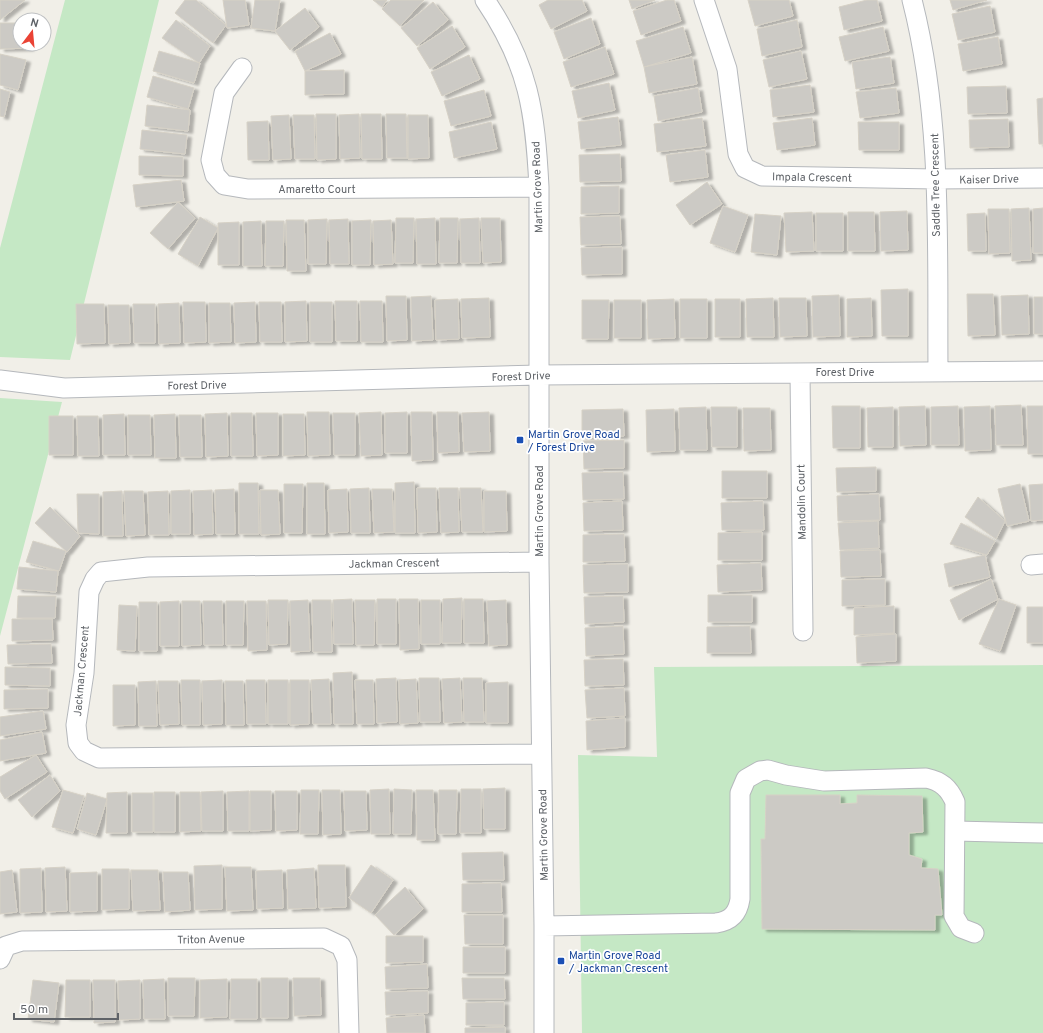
<svg xmlns="http://www.w3.org/2000/svg" width="1043" height="1033" viewBox="0 0 1043 1033" font-family="Overpass,sans-serif">
  <defs>
    <filter id="shadow"><feDropShadow dx="4.5" dy="2.5" stdDeviation="1" flood-color="#0004"/></filter>
  </defs>
  <rect width="100%" height="100%" fill="#f1efe8"/>
  <!-- green -->
  <path fill="#c5e8c5" d="M65,0H159L70,360L0,357V248Z
    M0,398L62,402L0,636Z
    M1043,665V1033H582L578,755L657,757L654,667Z"/>
  <!-- building -->
  <path fill="#cccac5" stroke="#d6d1c6" filter="url(#shadow)" d="M0,0H25L0,20Z
    M185,0H196L226,25L213,43L175,13Z
    M223,0H245L249,25L227,28Z
    M255,0H280L275,31L251,28Z
    M373,0H387L382,7Z
    M391,0H424L400,26L382,9Z
    M548,0H582L587,11L551,29L539,5Z
    M629,0H655L632,9Z
    M667,0H674L681,21L641,35L633,11Z
    M748,0H789L793,16L755,26Z
    M867,0H877L882,21L844,30L839,7Z
    M950,0H987L953,10Z
    M433,2L448,20L417,46L401,28Z
    M990,6L995,32L958,40L952,14Z
    M305,8L319,27L290,50L275,31Z
    M591,18L600,44L564,59L554,32Z
    M176,20L210,46L199,63L162,38Z
    M797,20L802,47L762,56L757,29Z
    M0,23H20V44H30V48L0,49Z
    M452,26L465,47L430,69L417,48Z
    M683,27L691,53L644,67L636,41Z
    M883,27L889,51L845,61L839,37Z
    M330,33L341,54L305,71L295,51Z
    M998,37L1002,64L963,71L958,44Z
    M605,47L614,74L571,87L563,62Z
    M159,51L200,63L194,83L153,71Z
    M801,51L807,79L769,87L763,60Z
    M0,54L26,60L18,90L0,85Z
    M469,55L480,79L442,96L431,72Z
    M692,57L697,84L649,93L644,67Z
    M890,57L894,83L856,89L852,62Z
    M344,70V94L305,95V71Z
    M153,76L194,88L188,109L147,97Z
    M609,83L615,110L578,118L572,91Z
    M810,85L814,112L773,117L770,90Z
    M1006,86L1007,113L968,114L967,87Z
    M698,88L702,112L658,121L654,96Z
    M896,88L899,113L860,118L856,92Z
    M0,89L10,92L4,117L0,116Z
    M484,90L491,116L451,126L444,101Z
    M1043,98V144H1039L1037,99Z
    M147,105L190,110L188,131L145,126Z
    M316,114H336V159L317,160Z
    M359,114L360,158L340,159L339,115Z
    M361,114H381L382,159H362Z
    M386,114H406L407,158H387Z
    M289,115L291,159L273,160L271,116Z
    M293,115H314L315,159H295Z
    M408,115H428L429,158L408,159Z
    M618,117L621,145L581,149L578,122Z
    M702,118L706,146L657,152L654,124Z
    M812,118L815,145L777,150L773,123Z
    M1008,119L1009,147L970,148L969,120Z
    M268,121L269,160H248L247,122Z
    M491,122L497,149L454,158L449,132Z
    M858,122H899V150H859Z
    M142,130L187,135L185,154L140,149Z
    M705,150L708,177L670,182L666,155Z
    M620,154L621,181L580,182L579,155Z
    M139,156L183,157V176L139,175Z
    M181,180L184,201L136,207L133,185Z
    M707,182L722,204L690,225L676,205Z
    M619,186V213L581,214V187Z
    M178,202L195,218L168,249L150,233Z
    M723,206L748,215L735,252L710,243Z
    M1029,208L1031,260L1012,261L1011,209Z
    M1043,208V253H1033V209Z
    M988,209H1009L1010,253L989,254Z
    M907,211L908,250L881,251L880,212Z
    M812,212L814,251L786,252L784,213Z
    M848,212H874L875,251H848Z
    M816,213H843V251H816Z
    M985,213L986,251H968L967,214Z
    M755,214L781,216L777,255L751,252Z
    M620,216L621,244L581,245L580,217Z
    M200,217L218,228L198,266L178,254Z
    M396,218H414L413,263H395Z
    M435,218L436,264H417L416,219Z
    M440,218H458L457,263H439Z
    M479,218L480,263H461L460,219Z
    M481,218H500L501,262L483,263Z
    M327,219L326,264H308V220Z
    M348,219L349,264H330L329,220Z
    M286,220H304L306,271H287Z
    M371,220L370,265H352V221Z
    M391,220L393,264L374,265L373,221Z
    M261,221L262,266H243V222Z
    M266,221H284L283,266H265Z
    M239,222V265H218V223Z
    M622,247V274L582,275L581,248Z
    M908,289V336H882L881,290Z
    M967,294H993L995,335L968,336Z
    M839,295L840,336L813,337L812,296Z
    M1028,295L1029,334L1002,335L1001,296Z
    M386,296H406L407,340L387,341Z
    M431,296L433,340L412,341L411,297Z
    M1034,297H1043V334H1034Z
    M489,298L490,337L462,338L461,299Z
    M773,298L774,337H747L746,299Z
    M779,298H806L807,336L780,337Z
    M871,298L872,336L847,337V299Z
    M458,299L459,339L436,340L435,300Z
    M674,299L675,338L648,339L647,300Z
    M680,299H707V338H680Z
    M715,299H740V337H715Z
    M582,300H609L608,339H582Z
    M614,300H641V338H614Z
    M306,301L307,341L285,342V302Z
    M335,301H357V341H336Z
    M360,301H382L383,342H361Z
    M183,302H205L206,342L184,343Z
    M255,302L256,342L235,343L234,303Z
    M259,302H281L282,342H260Z
    M310,302H332V342H310Z
    M179,303L180,343L159,344L158,304Z
    M209,303H230L231,342L209,343Z
    M76,304H104L105,343L77,344Z
    M133,304H155V343H134Z
    M108,305H129L130,343L109,344Z
    M1021,405L1023,445H996L995,406Z
    M832,406H860V448H833Z
    M925,406L926,445L900,446L899,407Z
    M958,406L959,445H931V407Z
    M990,406L991,450L965,451L964,407Z
    M1027,406H1043V454H1028Z
    M706,407L707,450H680L679,408Z
    M711,407H737V447H712Z
    M893,407V447H868L867,408Z
    M743,408H770L771,450L744,451Z
    M623,409L624,436L582,437V410Z
    M674,409L675,451L647,452L646,410Z
    M307,412H329L330,455L308,456Z
    M381,412L382,455L361,456L359,413Z
    M407,412V453H385V413Z
    M411,412H432L433,460L412,461Z
    M437,412H458L459,452L438,453Z
    M489,412L490,451L464,452L462,413Z
    M227,413L228,456L206,457L205,414Z
    M231,413H252L253,456H231Z
    M256,413H278V455L257,456Z
    M333,413H355V455H334Z
    M124,414L125,455H103V415Z
    M175,414L176,458H155L154,415Z
    M283,414H304L305,455L283,456Z
    M128,415H150L151,455H128Z
    M179,415H201L202,457H180Z
    M49,416H73V455H49Z
    M77,416H98L99,456H78Z
    M624,440V468L584,469L583,441Z
    M876,467V491L837,492L836,468Z
    M722,471H767V498H722Z
    M623,472L624,499L583,500L582,473Z
    M414,482L415,533H395V483Z
    M239,483H258L259,534H239Z
    M307,483H324L325,534H307Z
    M284,484H303L302,533H284Z
    M1020,484L1029,521L1007,526L998,489Z
    M1043,484V520L1031,521L1029,485Z
    M369,488L370,533H351L350,489Z
    M417,488H436L437,532L418,533Z
    M439,488H458L459,532L441,533Z
    M460,488H481L483,532H462Z
    M234,489L235,534H216L215,490Z
    M347,489L348,532L329,533L328,490Z
    M372,489H392L394,532L374,533Z
    M190,490V534H171V491Z
    M212,490L213,534L194,535L193,491Z
    M260,490H278L280,534L261,535Z
    M122,491L123,536H103V492Z
    M124,491H143L145,535L126,536Z
    M168,491L169,535H149L148,492Z
    M484,491H506L507,531L484,532Z
    M77,494H99V534L78,533Z
    M879,494L880,520L838,521L837,496Z
    M978,497L1005,521L996,539L965,517Z
    M622,501L623,530L584,531L583,503Z
    M763,501L764,530H722L721,503Z
    M50,507L80,536L67,552L35,523Z
    M878,521L879,548L840,550L838,523Z
    M961,523L995,541L987,555L950,544Z
    M762,532V560H718V533Z
    M624,534L625,561L583,562V535Z
    M33,541L66,551L59,571L26,562Z
    M880,550L881,576L841,577L840,551Z
    M985,555L990,577L949,587L944,564Z
    M761,563L762,590L718,592L717,565Z
    M628,564V592L584,593L583,565Z
    M19,567L58,571L56,592L17,589Z
    M885,579V605L842,606V580Z
    M991,579L998,599L959,620L950,600Z
    M708,595H752V622H708Z
    M18,596H56L55,618H17Z
    M623,596L624,622L585,624L584,597Z
    M462,598L461,643H442L443,599Z
    M352,599L353,644H334L333,600Z
    M377,599H396V644H377Z
    M399,599H418L419,649L400,650Z
    M464,599H483L484,643H464Z
    M999,599L1016,605L1000,651L979,644Z
    M268,600H288L287,644L269,645Z
    M308,600L310,651L291,652L290,601Z
    M312,600H331L332,652H313Z
    M355,600H375L374,645H356Z
    M421,600H440V644H421Z
    M506,600L507,645L489,646L487,601Z
    M179,601V646H160V602Z
    M182,601H200L201,645L182,646Z
    M203,601H222L223,645H204Z
    M226,601H244L243,645H226Z
    M247,601H266L267,650L248,651Z
    M139,602H157V651H139Z
    M119,605L137,606L135,651L117,650Z
    M894,606V633L854,635V608Z
    M1027,607H1043V643H1027Z
    M12,619H52L53,640L12,641Z
    M623,626L624,654L586,656L585,628Z
    M750,626L751,653H707V627Z
    M896,634V661L857,663L856,637Z
    M51,644L52,663L8,664L7,645Z
    M623,659L624,685L585,686L584,660Z
    M5,667L50,668V686L5,685Z
    M352,672L353,724H334L333,673Z
    M396,678L397,722L377,723L376,679Z
    M419,678H439L440,722H420Z
    M460,678L462,722L444,723L442,679Z
    M463,678H482L484,722H464Z
    M329,679L331,724H313L311,680Z
    M416,679L418,723L400,724L399,680Z
    M181,680H200V725H182Z
    M222,680V724L203,725L202,681Z
    M246,680H265L266,724H247Z
    M268,680H288V724H268Z
    M290,680H309V724L290,725Z
    M355,680H373L374,724H357Z
    M156,681L157,726H139L138,682Z
    M158,681H178L179,724L160,725Z
    M225,681H243L244,725H226Z
    M508,682V723H486V683Z
    M113,685H135V725L113,726Z
    M624,688L625,716L587,718L585,690Z
    M48,689V708L4,709V690Z
    M43,711L46,729L0,736V717Z
    M625,718V747L587,750L586,721Z
    M42,732L46,753L0,761V740Z
    M36,755L47,772L5,799L0,791V777Z
    M50,775L60,791L32,817L18,800Z
    M505,788V829H484L483,789Z
    M389,789L390,834H371L370,790Z
    M394,789L412,790L411,834H393Z
    M461,789H481V833H460Z
    M63,790L84,796L73,833L52,827Z
    M301,790H319L318,834H300Z
    M322,790H340L341,834L323,835Z
    M416,790H433L435,840H417Z
    M439,790H457L456,834H438Z
    M223,791V831H202L201,792Z
    M249,791V831H228L227,792Z
    M250,791H271V830L250,831Z
    M275,791H297V830L276,831Z
    M344,791H366L367,830L345,831Z
    M127,792V833H106L107,793Z
    M154,792H175V832H154Z
    M180,792H200L201,831L180,832Z
    M87,793L107,799L96,835L77,829Z
    M132,793H153V832H132Z
    M766,795H840V804L857,803V795L922,796L923,832L909,833V855L922,859L921,868L938,869L942,915H935V930L762,929L761,839H765Z
    M503,852L504,880H463L462,853Z
    M222,865V909L195,910L194,866Z
    M318,865H345L346,907L319,908Z
    M371,865L393,880L371,913L349,898Z
    M65,867L67,911L46,912L45,868Z
    M225,867H251L253,910L227,911Z
    M41,868L42,912L20,913V869Z
    M314,868L316,908L288,909L287,870Z
    M102,869H129V909L102,910Z
    M12,870L17,912L0,914V872Z
    M131,870H158L160,910L133,911Z
    M282,870L283,908L257,909L256,871Z
    M97,872V911L70,912V873Z
    M163,872H188L190,910L165,912Z
    M501,883L502,912H462V884Z
    M405,887L423,909L394,935L375,915Z
    M464,915H503V944H465Z
    M386,936H423V962L386,963Z
    M463,947H505V973H463Z
    M427,964L428,988L386,989L385,967Z
    M168,978H195L194,1016H168Z
    M261,978H288V1018H261Z
    M293,978H320L321,1015L294,1016Z
    M462,978H504L505,999H463Z
    M164,979L165,1019H144L143,980Z
    M227,979V1017L200,1018V980Z
    M231,979H257V1019H230Z
    M33,980L59,983L54,1022L28,1019Z
    M66,980H90V1017H65Z
    M93,980H115V1022L94,1023Z
    M140,980V1019L119,1020L118,981Z
    M428,991V1013L386,1015L385,992Z
    M504,1002V1025H466V1003Z
    M424,1015L425,1033H387L386,1018Z
    M505,1027V1033H465V1028Z"/>
  <g fill="none" stroke-linecap="round" stroke-linejoin="round">
    <!-- minor casing -->
    <g stroke="#b5b8bc" stroke-width="21">
      <path id="minor" d="M485,0C529,65 535,111 539,187V562L544,926V1033
        M704,0L727,69L738,154L745,168L762,176L936,179L1043,178
        M912,0C943,121 937,248 938,372
        M242,68L224,93L211,160L215,175L224,185L248,189L539,187
        M800,373L803,631
        M0,380L64,388L539,375L1043,371
        M539,562L148,567L101,572L95,579L89,592L84,673L76,725L78,743L84,751L99,758L541,754
        M1031,565L1043,564
        M955,831L1043,833
        M544,926L716,923C731,921 738,913 740,899V793L746,779L760,771L768,770L786,775L824,781L926,778C941,781 949,788 955,802L954,916L961,928L974,933
        M0,959L6,946L22,941L324,938L341,946L347,960L349,1033"/>
    </g>
    <!-- minor -->
    <use href="#minor" stroke="#fff" stroke-width="19"/>
  </g>
  <!-- markers -->
  <g fill="#1a4fb4" stroke="#fff" stroke-width="1.5">
    <rect x="516" y="436" width="8" height="8" rx="2"/>
    <rect x="557" y="957" width="8" height="8" rx="2"/>
  </g>
  <g text-anchor="middle" stroke-width="3.5" stroke-linejoin="round" paint-order="stroke">
    <!-- street labels -->
    <g font-size="11" fill="#5f6368" stroke="#fff">
      <text transform="translate(812 177) rotate(1)" y="4">Impala Crescent</text>
      <text transform="translate(989 179) rotate(-1)" y="4">Kaiser Drive</text>
      <text transform="translate(935 185) rotate(-91)" y="4">Saddle Tree Crescent</text>
      <text transform="translate(537 187) rotate(-92)" y="4">Martin Grove Road</text>
      <text x="317" y="193">Amaretto Court</text>
      <text x="845" y="376">Forest Drive</text>
      <text transform="translate(521 376) rotate(-2)" y="4">Forest Drive</text>
      <text transform="translate(197 385) rotate(-1)" y="4">Forest Drive</text>
      <text transform="translate(801 502) rotate(-91)" y="4">Mandolin Court</text>
      <text transform="translate(539 511) rotate(-90)" y="4">Martin Grove Road</text>
      <text transform="translate(394 563) rotate(-1)" y="4">Jackman Crescent</text>
      <text transform="translate(81 671) rotate(-85)" y="4">Jackman Crescent</text>
      <text transform="translate(543 835) rotate(-91)" y="4">Martin Grove Road</text>
      <text transform="translate(211 939) rotate(-1)" y="4">Triton Avenue</text>
    </g>
    <!-- transit labels -->
    <g font-size="11" fill="#164399" stroke="#fff" text-anchor="start">
      <text x="528" y="438">Martin Grove Road<tspan x="528" dy="13">/ Forest Drive</tspan></text>
      <text x="569" y="959">Martin Grove Road<tspan x="569" dy="13">/ Jackman Crescent</tspan></text>
    </g>
  </g>
  <!-- north arrow -->
  <g transform="translate(32 32) rotate(16)"><circle r="19" fill="#ffffff" stroke="#bfc1c3"/>
  <path d="M0-3L7 15L0 10L-7 15Z" fill="#ea4335"/>
  <text y="-6" font-size="11" font-weight="bold" text-anchor="middle" fill="#5f6368">N</text>
  </g>
  <!-- scale -->
  <path d="M14 1013v6h104v-6" fill="none" stroke="#5f6368" stroke-width="2"/>
  <text x="20" y="1013" font-size="12" fill="#5f6368" stroke="#ffffff" stroke-width="3" paint-order="stroke">50 m</text>
</svg>
